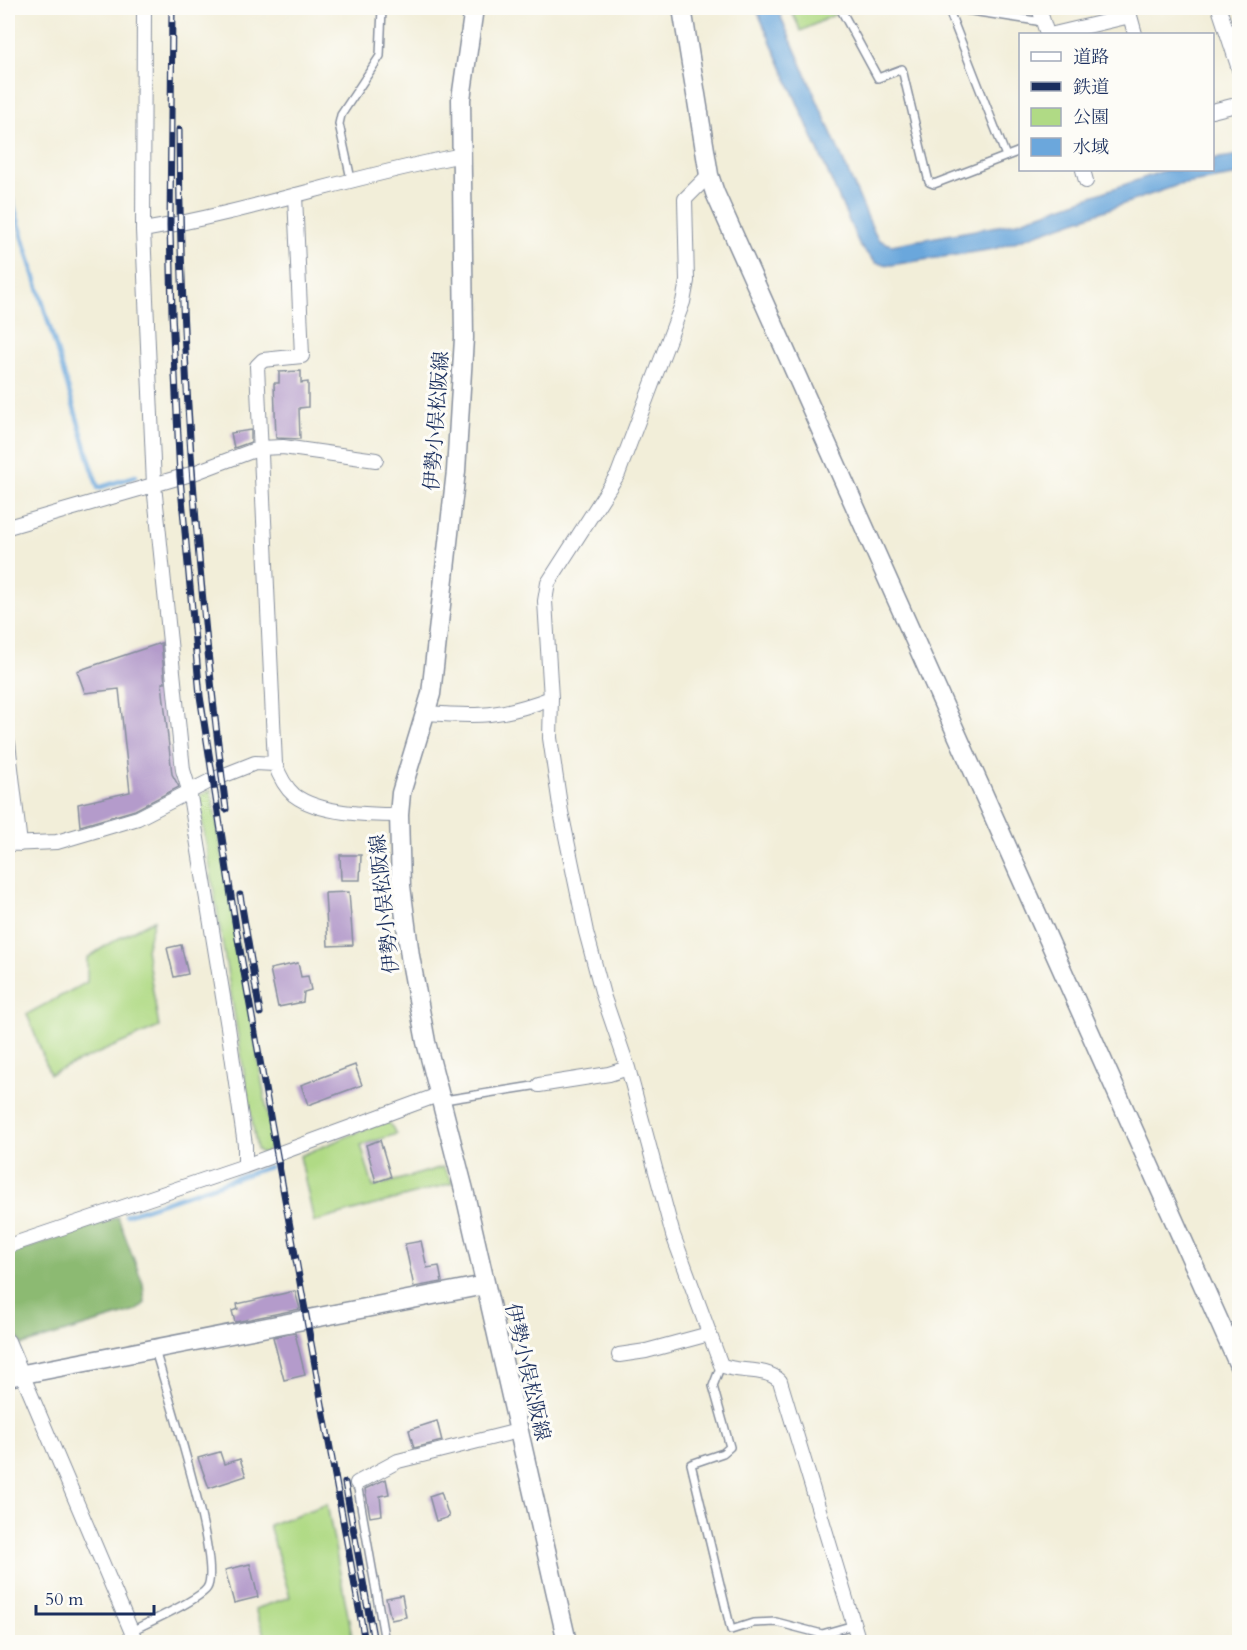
<svg xmlns="http://www.w3.org/2000/svg" width="1247" height="1650" viewBox="0 0 1247 1650" font-family="Cardo,'Noto Serif JP',serif">
  <rect width="100%" height="100%" fill="#fdfcf7"/>
  <filter id="ink" filterUnits="userSpaceOnUse"><feTurbulence type="fractalNoise" baseFrequency=".0167" numOctaves="2"/><feDisplacementMap in="SourceGraphic" scale="12" xChannelSelector="R" yChannelSelector="G"/><feConvolveMatrix kernelMatrix="1 2 1 2 8 2 1 2 1" color-interpolation-filters="sRGB"/></filter>
  <filter id="wash" filterUnits="userSpaceOnUse"><feTurbulence type="fractalNoise" baseFrequency=".008" numOctaves="4" result="noise"/><feDisplacementMap in="SourceGraphic" scale="24" xChannelSelector="R" yChannelSelector="G"/><feGaussianBlur stdDeviation="1.35" result="paint"/><feColorMatrix in="noise" values="0 0 0 0 0 0 0 0 0 0 0 0 0 0 0 0 0 1.4 0 .05"/><feComposite in="paint" operator="in"/></filter>
  <g filter="url(#wash)">
    <rect width="100%" height="100%" fill="#f2eed9"/>
    <!-- green -->
    <path fill="#b0da85" stroke="#668472" stroke-width="1.5" d="M790,8H832L836,14L801,31Z
      M211,790L273,1145L264,1154L257,1150L199,802V796Z
      M154,920L146,949L159,1027L50,1074L27,1014L87,982V958L110,943Z
      M387,1120L397,1134L361,1145L373,1187L443,1167L453,1183L314,1222L300,1156Z
      M327,1504L353,1642H267L255,1609L290,1597L269,1525Z"/>
    <!-- forest -->
    <path fill="#8cba72" stroke="#547468" stroke-width="1.5" d="M118,1217L143,1284L145,1303L136,1311L22,1345L8,1316V1255Z"/>
    <!-- water -->
    <path fill="#6ba7dc" stroke="#436b9d" stroke-width="1.5" d="M756,8H777L875,234L879,240L891,245L1015,223L1166,170H1212L1213,159L1239,155V175L1178,185L994,249L891,265L876,263L860,246Z"/>
    <g fill="none" stroke-linecap="round" stroke-linejoin="round">
      <!-- stream -->
      <path stroke="#6ba7dc" stroke-width="4.5" d="M8,187L98,488L136,476
        M126,1215L269,1167"/>
    </g>
    <g id="blocks">
      <!-- building -->
      <path fill="#b49bcb" d="M301,371V383L308,382V407L299,408L300,439L276,438L274,383H279V372Z
        M251,430V442L234,448L231,433Z
        M161,643L165,683H162L172,774L179,787L135,810L80,826L78,804L130,792L119,689L85,693L77,671Z
        M340,855H361L360,880H341Z
        M349,892L353,945L328,946L325,893Z
        M181,945L188,974L174,977L167,948Z
        M298,963L301,977L308,976L311,990L304,992L303,1002L278,1007L270,969Z
        M355,1065L362,1085L308,1105L301,1085Z
        M380,1140L391,1177L376,1182L366,1145Z
        M421,1241L427,1268L439,1266L442,1282L414,1287L405,1244Z
        M295,1291L300,1309L235,1322L232,1311L238,1309L237,1304Z
        M295,1333L305,1375L284,1380L273,1337Z
        M437,1421L442,1441L414,1448L409,1430Z
        M220,1452L224,1464L240,1459L246,1476L209,1488L198,1458Z
        M386,1479L389,1494L380,1496L382,1515L370,1517L365,1489Z
        M441,1492L449,1517L436,1521L429,1496Z
        M250,1564L258,1597L234,1603L225,1570Z
        M402,1595L406,1617L391,1620L386,1598Z"/>
    </g>
  </g>
  <g filter="url(#ink)">
    <use href="#blocks" fill-opacity="0" stroke="#868e9c" stroke-width="1.5"/>
    <g fill="none" stroke-linecap="round" stroke-linejoin="round">
      <!-- lane casing -->
      <g stroke="#868e9c" stroke-width="10">
        <path id="lane" d="M840,8L878,78L902,69L929,182L934,184L1020,151
          M948,8L1006,156
          M952,8L1043,22
          M351,179L339,124L341,115L380,56L382,8
          M444,1100L539,1085
          M721,1365L713,1386L730,1447L723,1453L691,1464L731,1630L753,1623L776,1622L822,1634L854,1625
          M357,1483L385,1642
          M131,1631C147,1623 199,1600 207,1588C223,1564 165,1386 155,1350"/>
      </g>
      <!-- street casing -->
      <g stroke="#868e9c" stroke-width="16">
        <path id="street" d="M144,8L143,230L154,485L183,770L189,790L228,1027L245,1145V1166
          M1039,8L1047,34
          M1219,8L1240,72
          M1054,34L1130,16L1135,34
          M1212,111L1240,104
          M1083,170L1086,181
          M709,175L685,199L687,281L683,302L618,474L548,583L545,601L551,698L550,738L561,812L586,932L603,995L628,1068L673,1235L721,1365C740,1374 764,1366 780,1381L859,1642
          M143,230C251,212 355,175 463,155
          M8,527L191,474L260,448L283,447L376,460
          M426,713C479,717 501,717 551,698
          M8,743L20,844
          M275,764L257,366L263,360L302,356L295,195
          M8,844L57,842L138,818L212,780L255,763L275,764C279,775 285,787 294,795C319,814 369,815 399,815
          M539,1085L609,1074L628,1068
          M8,1246L245,1166L438,1095
          M8,1341L136,1642
          M619,1355L646,1351L709,1334
          M357,1483L398,1461L518,1431"/>
      </g>
      <!-- secondary casing -->
      <g stroke="#868e9c" stroke-width="21">
        <path id="secondary" d="M474,8L461,99L464,338L456,471L431,694L401,793L399,815L401,886L410,956L426,1042L464,1190L567,1642
          M682,8L709,175L715,193L1240,1368
          M8,1377L485,1285"/>
      </g>
      <!-- lane -->
      <use href="#lane" stroke="#fff" stroke-width="7"/>
      <!-- street -->
      <use href="#street" stroke="#fff" stroke-width="14"/>
      <!-- secondary -->
      <use href="#secondary" stroke="#fff" stroke-width="18"/>
      <!-- rail casing -->
      <g stroke="#1b2f5e" stroke-width="7">
        <path id="rail" d="M172,8L170,226L172,313L180,477L200,696L236,928L365,1642
          M179,130C180,360 197,582 226,809
          M240,895L260,1013
          M345,1483L374,1642"/>
      </g>
      <!-- rail -->
      <use href="#rail" stroke="#fdfcf7" stroke-width="4.5" stroke-dasharray="14" stroke-linecap="butt"/>
    </g>
  </g>
  <g text-anchor="middle" stroke-width="6" stroke-linejoin="round" paint-order="stroke">
    <!-- street labels -->
    <g font-size="20" fill="#1b2f5e" stroke="#fdfcf7">
      <text transform="translate(436 421) rotate(-86)" y="7">伊勢小俣松阪線</text>
      <text transform="translate(384 904) rotate(-96)" y="7">伊勢小俣松阪線</text>
      <text transform="translate(528 1372) rotate(77)" y="7">伊勢小俣松阪線</text>
    </g>
  </g>
  <!-- margin -->
  <rect width="1247" height="1650" fill="none" stroke="#fdfcf7" stroke-width="30"/>
  <!-- legend -->
  <rect x="1019" y="33" width="195" height="138" fill="#fdfcf7" stroke="#a3aaba" stroke-width="1.5"/>
  <rect x="1031" y="52" width="30" height="9" fill="#ffffff" stroke="#a3aaba" stroke-width="1.5"/>
  <text x="1073" y="63" font-size="18" fill="#1b2f5e">道路</text>
  <rect x="1031" y="82" width="30" height="9" fill="#1b2f5e" stroke="#a3aaba" stroke-width="1.5"/>
  <text x="1073" y="93" font-size="18" fill="#1b2f5e">鉄道</text>
  <rect x="1031" y="108" width="30" height="18" fill="#b0da85" stroke="#a3aaba" stroke-width="1.5"/>
  <text x="1073" y="123" font-size="18" fill="#1b2f5e">公園</text>
  <rect x="1031" y="138" width="30" height="18" fill="#6ba7dc" stroke="#a3aaba" stroke-width="1.5"/>
  <text x="1073" y="153" font-size="18" fill="#1b2f5e">水域</text>
  <!-- scale -->
  <path d="M36 1605v9h118v-9" fill="none" stroke="#1b2f5e" stroke-width="3"/>
  <text x="45" y="1605" font-size="18" fill="#1b2f5e" stroke="#fdfcf7" stroke-width="4.5" paint-order="stroke">50 m</text>
</svg>
